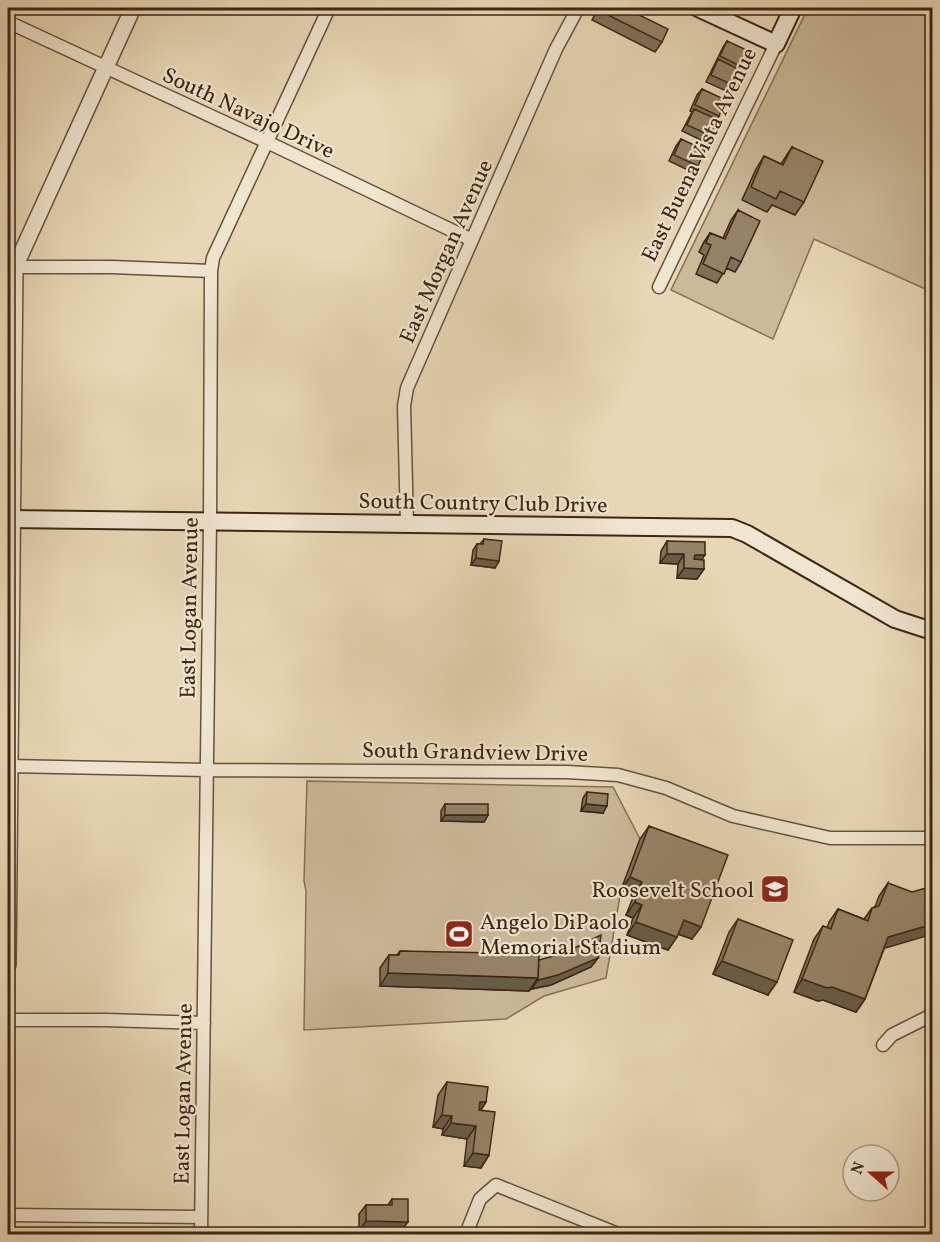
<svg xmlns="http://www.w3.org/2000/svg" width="940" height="1242" viewBox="0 0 940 1242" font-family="Vollkorn,serif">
  <rect width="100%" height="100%" fill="#e8d7b6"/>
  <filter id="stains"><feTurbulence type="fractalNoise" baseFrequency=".00333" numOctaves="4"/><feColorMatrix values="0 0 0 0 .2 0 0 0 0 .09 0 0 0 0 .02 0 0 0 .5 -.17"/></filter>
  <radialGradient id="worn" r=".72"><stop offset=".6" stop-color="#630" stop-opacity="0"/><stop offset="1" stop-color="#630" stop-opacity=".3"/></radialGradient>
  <!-- green -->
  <path fill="#cbb99a" stroke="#847056" stroke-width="1.5" d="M808,8H932V292L814,239L773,339L671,290Z
    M307,781L613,787L640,839L621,890L606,978L544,996L506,1019L304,1030L306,891L304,881Z"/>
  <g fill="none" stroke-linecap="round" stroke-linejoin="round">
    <!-- minor casing -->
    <g stroke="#68523b" stroke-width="15">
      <path id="minor" d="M8,22L267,142L472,240
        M8,267H112L211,271
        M659,287L776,44
        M407,524L404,406L407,388L556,49L578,8
        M8,766L207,770L567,772L618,775L666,788L733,816L830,838H932
        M8,1020H106L204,1023
        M883,1045L892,1035L932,1015
        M8,1215L201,1217
        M201,1234L210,521L211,271L213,258L329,8
        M466,1234L480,1199L496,1185L618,1234"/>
    </g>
    <!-- tertiary casing -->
    <g stroke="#68523b" stroke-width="18">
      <path id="tertiary" d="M8,965L15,267L133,8"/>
    </g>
    <!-- secondary casing -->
    <g stroke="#3d2612" stroke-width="20">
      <path id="secondary" d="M698,8L776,44L793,8
        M8,519L732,528L747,534L895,619L932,631"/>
    </g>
    <!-- minor -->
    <use href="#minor" stroke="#f0e5d0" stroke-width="12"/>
    <!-- tertiary -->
    <use href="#tertiary" stroke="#f0e5d0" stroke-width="15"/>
    <!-- secondary -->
    <use href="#secondary" stroke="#f0e5d0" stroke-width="16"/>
  </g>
  <!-- wall -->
  <path fill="#817059" stroke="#3d2612" stroke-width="1.5" d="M598,8H625L662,42L655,52L592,20Z
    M727,41L744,68L735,86L731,93L706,82L723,47Z
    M702,89L719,116L717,119L711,136L707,143L682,131L692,112L690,111L697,95Z
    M681,139L698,166L694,173L669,161L676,146Z
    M792,147L804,202L795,215L772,205L767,212L742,200L756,169L764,156L781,164Z
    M738,210L741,262L735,272L726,268L717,283L696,274L704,255L699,252L704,242L710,233L723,238L731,220Z
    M484,539L499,561L495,568L471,565L473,550L477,544H480Z
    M667,541L701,560L704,569L697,579L677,578L678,564L660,563L661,551Z
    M587,792L603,813L581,811L583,798Z
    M445,804L488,815L484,822L441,821V811Z
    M649,826L692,939L678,934L668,950L627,935L633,918L626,915L634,895L621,890L640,839Z
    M888,883L884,949L865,999L856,1012L823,1000L818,1001L794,992L814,939L823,926L827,928L829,922L838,909L864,919L872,908L875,907L879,896Z
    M738,919L768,995L713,974L729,932Z
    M400,951L539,960L598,958L591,967L551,985L531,989V988L529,991L380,986V968L389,955H397Z
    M447,1082L486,1102L481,1110L489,1155L481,1168L464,1166L467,1139L442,1135L443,1129L433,1127L438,1095Z
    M392,1199L401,1231H359V1214L366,1205H388Z"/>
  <!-- shaded-wall -->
  <path fill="#695b48" stroke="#3d2612" stroke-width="1.5" d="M667,554H684L678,564L660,563Z
    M695,555H705L698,565L688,564Z
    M476,558L499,561L495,568L471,565Z
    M684,568L704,569L697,579L677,578Z
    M586,804L607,806L603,813L581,811Z
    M445,815H488L484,822L441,821Z
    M630,877L642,882L634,895L621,890Z
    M635,902L642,905L633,918L626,915Z
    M684,920L701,927L692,939L675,933Z
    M636,922L677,937L668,950L627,935Z
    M933,924V934L879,950L888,937Z
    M598,958L591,967L551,985L531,989L538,980Z
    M722,961L777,982L768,995L713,974Z
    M388,973L538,978L529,991L380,986Z
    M802,979L832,987L865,999L856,1012L823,1000L818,1001L794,992Z
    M480,1102H486L477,1115Z
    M442,1115L452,1116L443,1129L433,1127Z
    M451,1123L476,1126L467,1139L442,1135Z
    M473,1153L489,1155L481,1168L464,1166Z
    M366,1221L408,1222L401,1231H359Z"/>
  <!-- building -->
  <path fill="#968267" stroke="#3d2612" stroke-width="1.5" d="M600,8H625L668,29L662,42L598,10Z
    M727,41L751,52L744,68L720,56Z
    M718,59L742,71L735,86L711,75Z
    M702,89L726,100L719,116L695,105Z
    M694,109L719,120L711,136L687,125Z
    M681,139L705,150L698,166L674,155Z
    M792,147L823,161L804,202L780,191L776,199L751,187L764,156L783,165Z
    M738,210L760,221L741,262L731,257L724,274L703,264L711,245L706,243L710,233L725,239Z
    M484,539L502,541L499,561L476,558L477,544H483Z
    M667,541L705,542V555H695L694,559L704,560V569L684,568V554H667Z
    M587,792L608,794L607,806L586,804Z
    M445,804H488V815H445Z
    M649,826L728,855L701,927L684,920L677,937L636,922L642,905L635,902L642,882L630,877Z
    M888,883L912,892L933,886V924L888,937L865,999L832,987L827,988L802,979L823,926L831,929L838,909L868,921L872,908L879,906Z
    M738,919L793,940L777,982L722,961Z
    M601,935L598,958L558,975L538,980L539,960L564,953Z
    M400,951L539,954L538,978L388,973L389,955H399Z
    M447,1082L488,1087L486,1102H480L479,1110L495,1112L489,1155L473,1153L476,1126L451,1123L452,1116L442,1115Z
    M392,1199H408V1222L366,1221V1205H392Z"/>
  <!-- icons -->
  <defs>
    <g id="school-square" transform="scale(1.5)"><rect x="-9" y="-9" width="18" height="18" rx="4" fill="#8f2418" stroke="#f0e5d0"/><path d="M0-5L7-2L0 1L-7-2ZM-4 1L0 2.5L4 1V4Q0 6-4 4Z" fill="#fff"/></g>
    <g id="stadium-square" transform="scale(1.5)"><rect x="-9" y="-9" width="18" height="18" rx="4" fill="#8f2418" stroke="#f0e5d0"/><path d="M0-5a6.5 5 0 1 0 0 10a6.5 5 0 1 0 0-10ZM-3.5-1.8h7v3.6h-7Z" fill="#fff"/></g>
  </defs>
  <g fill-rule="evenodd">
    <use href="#school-square" x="775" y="889"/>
    <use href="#stadium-square" x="459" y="934"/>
  </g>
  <g text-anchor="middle" stroke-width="4.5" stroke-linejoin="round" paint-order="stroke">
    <!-- street labels -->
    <g font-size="22" fill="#3d2612" stroke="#f0e5d0">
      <text transform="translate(249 112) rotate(25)" y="8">South Navajo Drive</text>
      <text transform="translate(698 154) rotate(-64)" y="8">East Buena Vista Avenue</text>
      <text transform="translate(445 251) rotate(-66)" y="8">East Morgan Avenue</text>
      <text transform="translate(483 502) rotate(1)" y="8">South Country Club Drive</text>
      <text transform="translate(188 608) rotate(-89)" y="8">East Logan Avenue</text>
      <text transform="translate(475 751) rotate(1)" y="8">South Grandview Drive</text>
      <text transform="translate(182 1094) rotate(-89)" y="8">East Logan Avenue</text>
    </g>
    <!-- poi labels -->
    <g font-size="22" fill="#3d2612" stroke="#f0e5d0" text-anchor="end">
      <text x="754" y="897">Roosevelt School</text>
      <text x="480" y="929" text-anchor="start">Angelo DiPaolo<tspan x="480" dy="25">Memorial Stadium</tspan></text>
    </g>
  </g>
  <!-- margin -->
  <rect width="940" height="1242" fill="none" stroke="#e8d7b6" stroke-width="30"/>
  <rect x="9" y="9" width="922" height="1224" fill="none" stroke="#3d2612" stroke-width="3"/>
  <rect x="15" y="15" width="910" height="1212" fill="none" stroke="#3d2612" stroke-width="1.5"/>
  <!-- north arrow -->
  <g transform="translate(871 1173) rotate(291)"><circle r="28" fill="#f0e5d0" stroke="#a89984" stroke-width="1.5"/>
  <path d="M0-4.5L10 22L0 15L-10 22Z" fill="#8f2418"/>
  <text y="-9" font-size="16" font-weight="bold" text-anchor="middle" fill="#3d2612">N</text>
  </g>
  <rect width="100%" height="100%" filter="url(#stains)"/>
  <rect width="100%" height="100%" fill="url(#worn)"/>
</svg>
